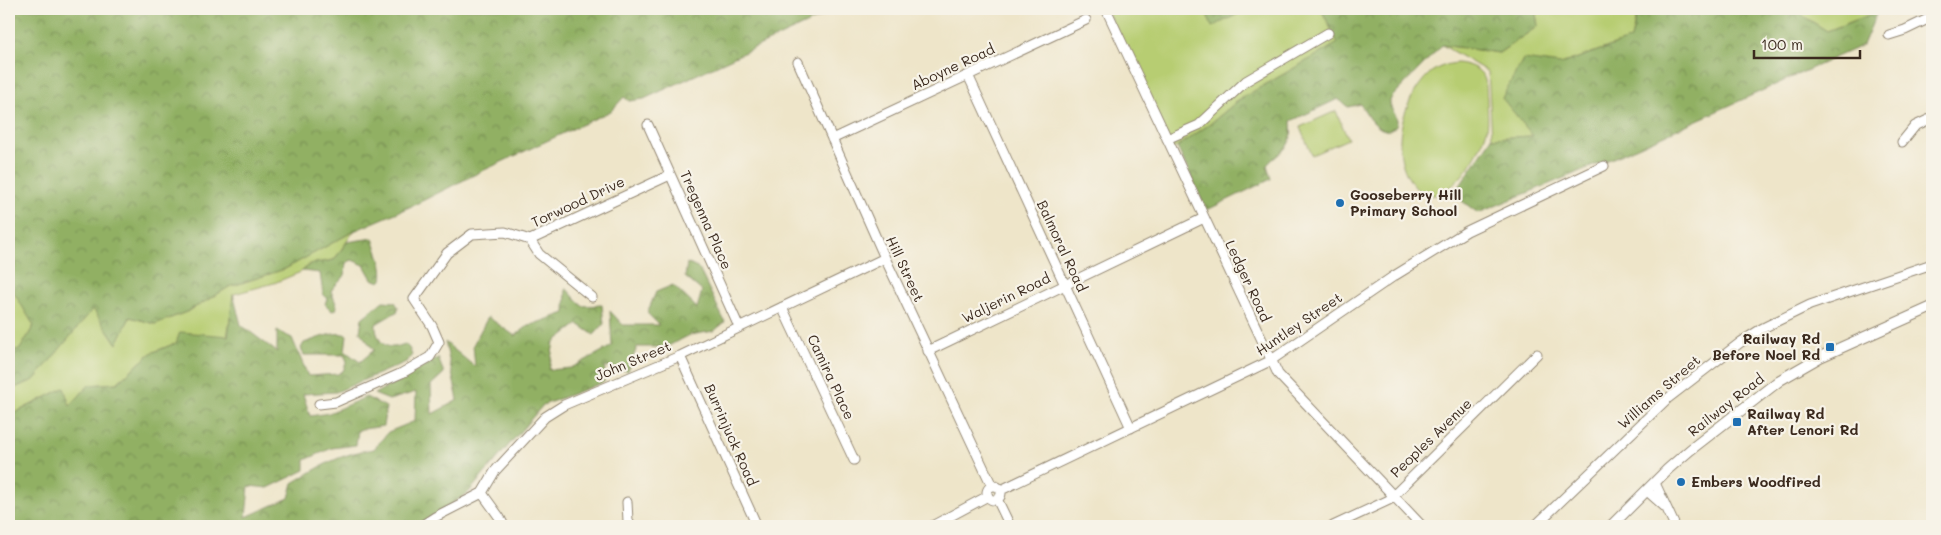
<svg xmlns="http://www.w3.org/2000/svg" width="1941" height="535" viewBox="0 0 1941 535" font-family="Mali,sans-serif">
  <defs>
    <pattern id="forest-crowns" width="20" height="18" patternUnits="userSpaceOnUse" patternTransform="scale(1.25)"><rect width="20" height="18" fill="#91b064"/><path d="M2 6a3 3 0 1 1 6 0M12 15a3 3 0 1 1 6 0" fill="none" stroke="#788f52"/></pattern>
  </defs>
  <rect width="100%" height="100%" fill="#f7f3e8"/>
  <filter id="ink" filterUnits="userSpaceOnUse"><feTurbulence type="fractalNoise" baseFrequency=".02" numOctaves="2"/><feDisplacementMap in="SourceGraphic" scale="10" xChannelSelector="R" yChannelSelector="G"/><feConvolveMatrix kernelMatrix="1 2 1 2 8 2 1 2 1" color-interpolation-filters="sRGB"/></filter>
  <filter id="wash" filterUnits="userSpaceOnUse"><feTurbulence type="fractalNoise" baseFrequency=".0096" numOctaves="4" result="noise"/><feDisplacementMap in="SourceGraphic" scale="20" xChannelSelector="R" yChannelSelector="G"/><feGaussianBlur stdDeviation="1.12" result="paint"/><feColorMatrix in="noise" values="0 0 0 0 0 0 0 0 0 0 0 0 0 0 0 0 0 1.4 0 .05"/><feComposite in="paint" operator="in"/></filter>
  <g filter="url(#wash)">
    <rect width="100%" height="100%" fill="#eee5c9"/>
    <!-- green -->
    <path fill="#b7cd72" stroke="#797c48" d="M1106,9H1205L1212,26L1248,9H1321L1339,43L1240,99L1210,124L1172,150Z
      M1535,9H1638L1631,39L1561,64L1533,136L1492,138L1488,72L1442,45L1499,53L1538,26Z
      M1792,9H1927L1911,15L1877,12L1827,31Z
      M1457,63C1465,64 1475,66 1481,73C1487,79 1486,89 1487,98C1487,110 1490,124 1485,136C1476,161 1438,222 1411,182C1389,150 1402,100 1429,74C1437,67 1447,64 1457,63Z
      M1336,111L1348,139L1312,155L1300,127Z
      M354,231L334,260L310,264L301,272L274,283L234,294L227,338L176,343L151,353L117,383L89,385L69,407L64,388L9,416V390L34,380L93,308L116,343L130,317L155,324L189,311L229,287L285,269Z
      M12,288L34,325L20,350L9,351V289Z"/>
    <!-- forest -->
    <path fill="url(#forest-crowns)" stroke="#666d41" d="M9,9H838L644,99L629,101L624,97L611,111L478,173L414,205L354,231L285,269L229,287L189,311L155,324L130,317L117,344L93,309L34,380L9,390V351L20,349L34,326L12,289H9Z
      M1205,9H1248L1212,27Z
      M1321,9H1535L1538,26L1499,53L1442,45L1392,97C1390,100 1390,100 1390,104C1391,112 1404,121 1392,129C1391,130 1387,131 1385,130C1374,128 1366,112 1360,104L1348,107L1338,99L1291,121C1291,126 1292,132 1291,137C1288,151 1275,155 1267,165L1271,179L1207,210L1177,147L1210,124L1240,99L1338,43Z
      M1638,9H1792L1827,31L1877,12L1863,45L1620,155L1478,213L1462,201L1457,190L1492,138L1533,136L1502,98L1523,59L1561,64L1631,39Z
      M373,238C377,253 385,265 382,280L380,282L372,279L364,265L352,260L346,263C345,267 346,271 345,275C342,281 334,285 331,291L337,306L336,310L332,311L325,304L327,298L323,294L320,273L302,271L310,264L334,260L347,242Z
      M687,263L699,269L725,322L714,331L690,335L666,347H637L628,371L605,366L604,382L543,405L468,493L419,526H9V416L64,388L70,406L89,385L117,383L151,353L176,343L180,332L228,336L233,294L241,325L277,352V331L292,338L308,376L338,374L343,371L347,361L344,355H304L301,348L304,343C316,339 335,330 347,335L345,351L360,362L374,350L360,332L362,318L383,301L395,302L398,307V311L376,324C375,334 381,348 394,347C397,347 401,345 405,344L409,348L412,355L406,362L336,392L303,394L310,416L329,413L366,397L386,407L383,426L358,430L356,445L332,448L305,460V470L268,488L249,486L246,517L289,498L293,483C321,466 339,454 374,449L388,432L415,421L416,392L389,400L374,394L438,358L444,373L431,385L432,414L458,400L445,342L475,367L473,345L488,317L515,336L528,326L565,313L566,288L582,306L602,305L604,324L594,335L578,324L554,342L549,370L571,368L612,346L610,311L623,325H659L647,313L656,292L673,285L697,308L702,291L685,277Z"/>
  </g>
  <g filter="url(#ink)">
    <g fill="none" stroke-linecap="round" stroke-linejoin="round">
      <!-- minor casing -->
      <g stroke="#948874" stroke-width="11">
        <path id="minor" d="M1106,9L1278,374L1422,526
          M1889,35L1905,30L1932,17
          M798,62L885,258L992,486
          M968,75L1131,428
          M648,125L739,327
          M832,139L1086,20
          M1167,139L1199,125L1246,81L1328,33
          M1902,142L1915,126L1932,118
          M530,240L539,254L592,297
          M782,307L854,460
          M928,351L1204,218
          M680,356L757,526
          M319,404L336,402L402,373L430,357L439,342L432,326L414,299L447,253L472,234L505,232L530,240L670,175
          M1655,483L1675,526
          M987 493a7 7 0 1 1 14 0a7 7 0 1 1-14 0Z
          M1001,490L1270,361L1394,276L1467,231L1604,166
          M1647,491L1665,507
          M482,493L500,518L504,526
          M997,499L1010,526
          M627,502L628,521L631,526
          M421,526L435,517L482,493L495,471L545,417L564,405L680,356L885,258
          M932,526L988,496
          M1333,526L1389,500L1537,354
          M1535,526L1667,399L1741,342L1763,328L1810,305L1932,264"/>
      </g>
      <!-- tertiary casing -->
      <g stroke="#948874" stroke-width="12">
        <path id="tertiary" d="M1611,526L1668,469L1690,450L1780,380L1820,357L1932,307"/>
      </g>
      <!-- minor -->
      <use href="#minor" stroke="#fff" stroke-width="9"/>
      <!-- tertiary -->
      <use href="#tertiary" stroke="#fff" stroke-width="10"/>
    </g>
  </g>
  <!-- markers -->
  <g fill="#1f6fb2" stroke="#f7f3e8" stroke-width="2">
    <circle cx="1340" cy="203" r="5"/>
    <rect x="1825" y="342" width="10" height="10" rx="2.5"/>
    <rect x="1732" y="417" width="10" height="10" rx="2.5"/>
    <circle cx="1681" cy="482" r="5"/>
  </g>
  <g text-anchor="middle" stroke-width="4.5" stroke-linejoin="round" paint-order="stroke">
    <!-- street labels -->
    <g font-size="14" fill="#3b2a1e" stroke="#f7f3e8">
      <text transform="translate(953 67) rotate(-25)" y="5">Aboyne Road</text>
      <text transform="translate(578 202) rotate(-25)" y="5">Torwood Drive</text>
      <text transform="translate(706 220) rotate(66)" y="5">Tregenna Place</text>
      <text transform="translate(1062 246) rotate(65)" y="5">Balmoral Road</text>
      <text transform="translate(905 269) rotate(65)" y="5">Hill Street</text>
      <text transform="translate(1248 281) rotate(65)" y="5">Ledger Road</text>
      <text transform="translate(1006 298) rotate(-26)" y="5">Waljerin Road</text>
      <text transform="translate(1299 324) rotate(-34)" y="5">Huntley Street</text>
      <text transform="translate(633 361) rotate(-23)" y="5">John Street</text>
      <text transform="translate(831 377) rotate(65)" y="5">Camira Place</text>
      <text transform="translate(1659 392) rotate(-41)" y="5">Williams Street</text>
      <text transform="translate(1726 405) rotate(-38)" y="5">Railway Road</text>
      <text transform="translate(731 435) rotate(66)" y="5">Burrinjuck Road</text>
      <text transform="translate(1431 438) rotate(-44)" y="5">Peoples Avenue</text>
    </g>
    <!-- poi labels -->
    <g font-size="14" font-weight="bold" fill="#3b2a1e" stroke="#f7f3e8" text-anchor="start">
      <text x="1350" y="200">Gooseberry Hill<tspan x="1350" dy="16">Primary School</tspan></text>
      <text x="1820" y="344" text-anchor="end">Railway Rd<tspan x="1820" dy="16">Before Noel Rd</tspan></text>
      <text x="1747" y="419">Railway Rd<tspan x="1747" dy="16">After Lenori Rd</tspan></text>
      <text x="1691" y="487">Embers Woodfired</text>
    </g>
  </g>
  <!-- margin -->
  <rect width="1941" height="535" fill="none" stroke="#f7f3e8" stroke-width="30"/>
  <!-- scale -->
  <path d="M1754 50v8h106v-8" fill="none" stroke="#3b2a1e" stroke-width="2.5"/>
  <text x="1761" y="50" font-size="15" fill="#3b2a1e" stroke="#f7f3e8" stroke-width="4" paint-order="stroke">100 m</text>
</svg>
